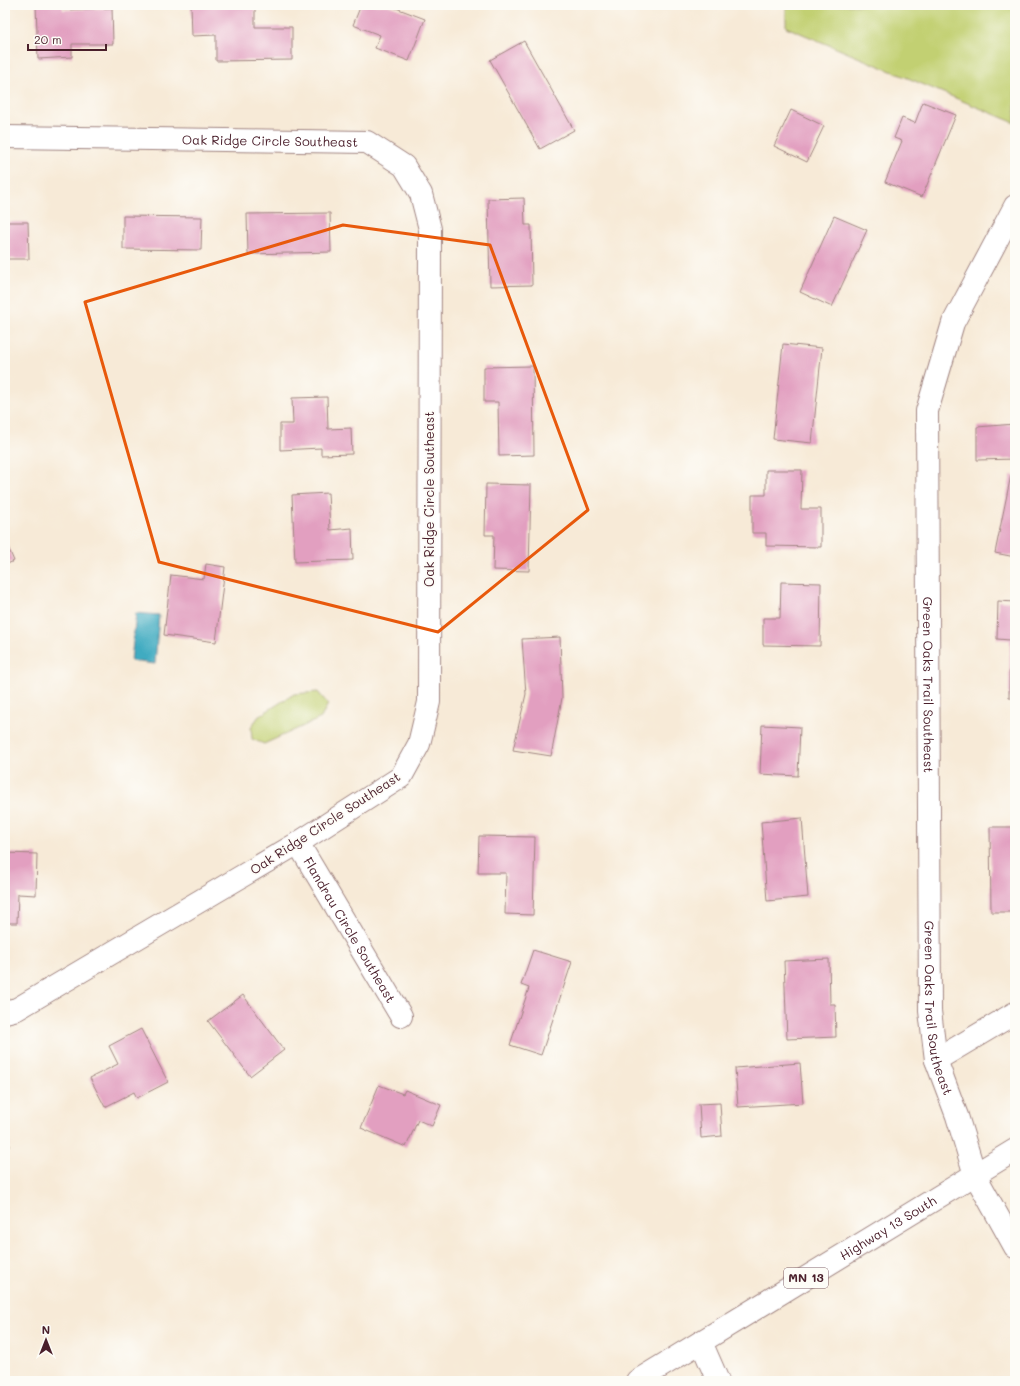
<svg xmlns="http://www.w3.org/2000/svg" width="1020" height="1386" viewBox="0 0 1020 1386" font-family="Mali,sans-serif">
  <rect width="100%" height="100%" fill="#fdfcf7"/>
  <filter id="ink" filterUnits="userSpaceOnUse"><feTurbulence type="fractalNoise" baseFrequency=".025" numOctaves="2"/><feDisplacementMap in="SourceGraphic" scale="8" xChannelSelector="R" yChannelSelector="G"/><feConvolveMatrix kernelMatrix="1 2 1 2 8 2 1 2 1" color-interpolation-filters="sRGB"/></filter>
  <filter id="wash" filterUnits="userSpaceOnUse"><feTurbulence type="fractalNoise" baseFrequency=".012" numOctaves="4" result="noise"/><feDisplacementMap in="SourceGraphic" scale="16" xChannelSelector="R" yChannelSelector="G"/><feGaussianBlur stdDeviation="0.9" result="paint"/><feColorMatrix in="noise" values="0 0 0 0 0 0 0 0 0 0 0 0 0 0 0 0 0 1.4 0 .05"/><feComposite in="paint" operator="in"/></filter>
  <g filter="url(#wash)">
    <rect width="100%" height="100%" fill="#f7ead7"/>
    <!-- green -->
    <path fill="#c2d072" stroke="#86784e" d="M786,5H1015V123L786,27Z
      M318,692L328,704L321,718L264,744L252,739L251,727L259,716L294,694Z"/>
    <!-- water -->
    <path fill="#41abc1" stroke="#466576" d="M136,613L159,615L155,664L131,661Z"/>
    <g id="blocks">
      <!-- building -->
      <path fill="#e29fc0" d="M36,5H63V10L112,8L113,44H72V57L38,59Z
        M191,5H255V27H292V60L216,61V35L192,36Z
        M361,5H388L425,19L409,61L375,48L380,35L353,25Z
        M524,41L574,130L540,149L490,60Z
        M923,102L956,115L922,197L885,182L902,141L894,138L902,118L915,123Z
        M791,110L824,126L807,162L774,146Z
        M524,198L525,225H531L532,285L490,286L488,199Z
        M330,213L331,252L248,254L247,214Z
        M123,216L202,217L201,250L123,249Z
        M834,216L867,230L832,307L800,292Z
        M5,222H28L29,259H5Z
        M783,344L822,348L812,443L773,439Z
        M533,366L534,455L499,456L498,402H484V367Z
        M327,397L328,429L351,428L352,454L321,455V448L280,450V424H293L292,398Z
        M1015,424V459L977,460V427Z
        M766,470H802L801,509H821V547L766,546V533H752V495H766Z
        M1011,475L1015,476V557L995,553Z
        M486,484L531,485L529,571L493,570L494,535H485Z
        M328,493L330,530L352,528L353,560L295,562L292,495Z
        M5,540L14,561L5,565Z
        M206,564L225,567L216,642L164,635L171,575L204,579Z
        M781,582L821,583L820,646L763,645V618H780Z
        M998,601L1015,602V698H1009L1010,640L997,639Z
        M560,637L562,698L551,756L513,750L526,694L522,639Z
        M762,725L800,727L798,776L760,774Z
        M802,818L808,897L767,901L761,822Z
        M990,827H1015V912H991Z
        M479,836L535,837L533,915L505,914L506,873H478Z
        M5,853L37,854L36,895L18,894L17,923H5Z
        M533,950L572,962L541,1055L510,1045L529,988L521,985Z
        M829,959L830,1004H835L836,1037L787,1039L784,961Z
        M243,995L284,1050L250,1076L208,1021Z
        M141,1029L168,1082L137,1098L134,1092L105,1107L90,1078L118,1064L109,1046Z
        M800,1063L803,1103L738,1107L735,1068Z
        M379,1085L403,1094L405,1090L441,1105L432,1126L418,1120L406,1147L361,1128Z
        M720,1103L722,1136L701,1138L699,1104Z
        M6,1125L10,1146L5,1147V1126Z"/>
    </g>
  </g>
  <g filter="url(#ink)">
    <use href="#blocks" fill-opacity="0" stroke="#a08481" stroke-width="1"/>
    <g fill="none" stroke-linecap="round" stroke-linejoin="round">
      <!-- minor casing -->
      <g stroke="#a08481" stroke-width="24">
        <g id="minor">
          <path id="s1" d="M5,137L367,142L404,166L421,194L430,229L429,702L419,744L401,777L298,843L17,1009L5,1012"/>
          <path id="s2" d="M1015,206L953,323L927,411L930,1011L936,1060L957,1116L975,1175L1015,1247"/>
          <path id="s3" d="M298,843L401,1016"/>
          <path d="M936,1060L1015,1013"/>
          <path d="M701,1342L718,1381"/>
        </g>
      </g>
      <!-- major casing -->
      <g stroke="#a08481" stroke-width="24">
        <g id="major">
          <path id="s4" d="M637,1381L1015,1150"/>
        </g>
      </g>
      <!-- minor -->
      <use href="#minor" stroke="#fff" stroke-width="22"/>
      <!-- major -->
      <use href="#major" stroke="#fff" stroke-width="22"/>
    </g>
  </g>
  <!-- marked area -->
  <path fill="none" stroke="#e8590c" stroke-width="3" stroke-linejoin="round" d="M343,225L490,245L588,510L438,632L159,562L85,302Z"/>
  <g text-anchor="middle" stroke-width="3.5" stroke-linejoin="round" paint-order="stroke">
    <!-- shield labels -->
    <rect fill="#fdfcf7" stroke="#806168" stroke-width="1" x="784" y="1268" width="44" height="20" rx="3"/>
    <g font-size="12" font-weight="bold" fill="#4a1f2b">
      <text x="806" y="1282">MN 13</text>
    </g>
    <!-- street labels -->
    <g font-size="13" fill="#4a1f2b" stroke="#fdfcf7">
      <text dy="5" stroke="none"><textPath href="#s1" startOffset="265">Oak Ridge Circle Southeast</textPath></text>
      <text transform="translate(429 499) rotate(-90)" y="5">Oak Ridge Circle Southeast</text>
      <text dy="5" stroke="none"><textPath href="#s2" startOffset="498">Green Oaks Trail Southeast</textPath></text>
      <text transform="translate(325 823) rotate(-33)" y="5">Oak Ridge Circle Southeast</text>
      <text dy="5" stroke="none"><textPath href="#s3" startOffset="101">Flandrau Circle Southeast</textPath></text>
      <text dy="5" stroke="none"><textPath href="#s2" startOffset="822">Green Oaks Trail Southeast</textPath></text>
      <text dy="5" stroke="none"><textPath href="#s4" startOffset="294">Highway 13 South</textPath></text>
    </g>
  </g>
  <!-- margin -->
  <rect width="1020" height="1386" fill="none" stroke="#fdfcf7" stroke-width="20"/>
  <!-- north arrow -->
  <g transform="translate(46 1340)" stroke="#fdfcf7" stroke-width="3" paint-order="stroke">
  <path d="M0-3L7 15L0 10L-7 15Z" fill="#4a1f2b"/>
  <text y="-6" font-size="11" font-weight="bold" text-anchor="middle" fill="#4a1f2b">N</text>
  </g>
  <!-- scale -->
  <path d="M28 44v6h78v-6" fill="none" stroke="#4a1f2b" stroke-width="2"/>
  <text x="34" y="44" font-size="12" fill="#4a1f2b" stroke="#fdfcf7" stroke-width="3" paint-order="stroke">20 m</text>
</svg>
